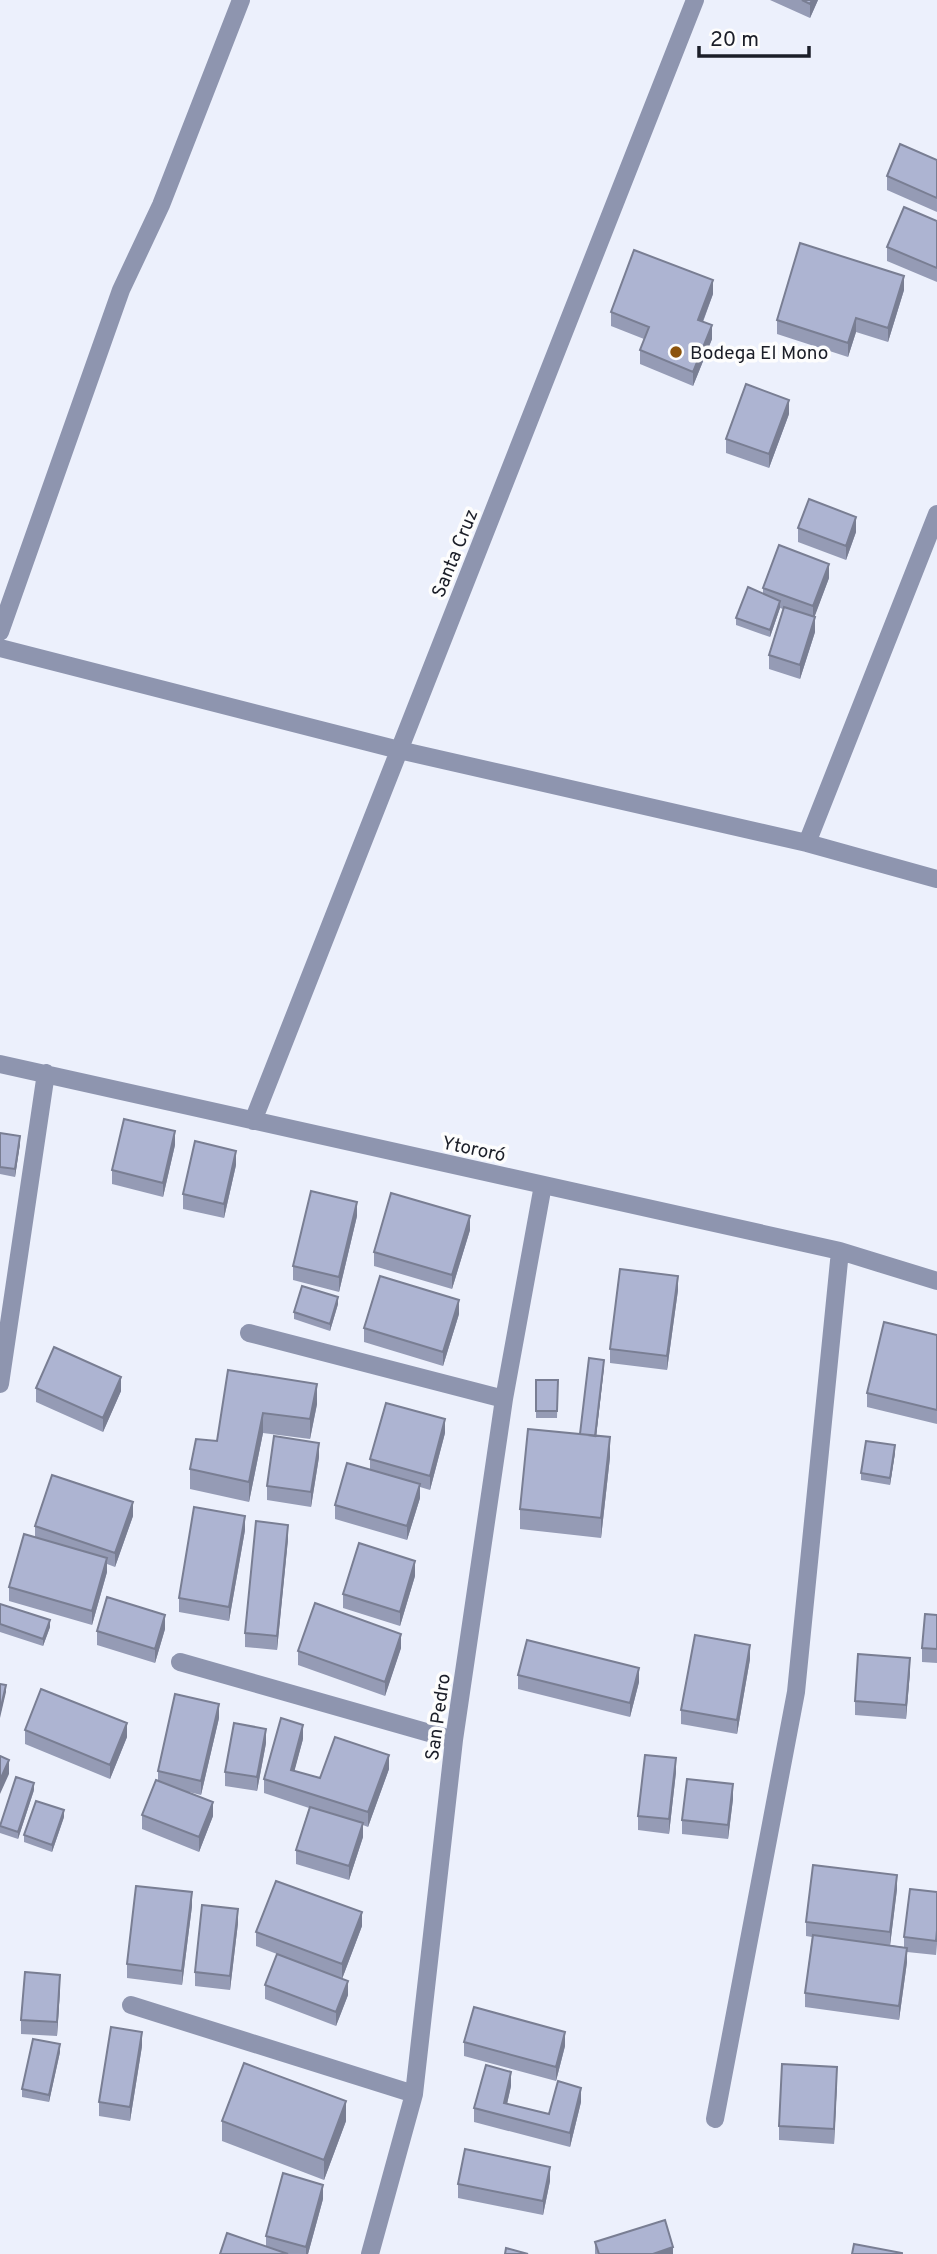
<svg xmlns="http://www.w3.org/2000/svg" width="937" height="2254" viewBox="0 0 937 2254" font-family="Overpass,sans-serif">
  <rect width="100%" height="100%" fill="#ecf0fc"/>
  <g fill="none" stroke-linecap="round" stroke-linejoin="round">
    <!-- minor -->
    <path stroke="#8e95af" stroke-width="18" d="M0,632L121,290L161,205L241,0
      M0,648L399,750L807,843L937,879
      M807,843L937,514
      M0,1064L840,1251L937,1281
      M253,1121L695,0
      M249,1333L504,1399
      M0,1384L46,1073
      M180,1662L454,1740
      M131,2005L414,2094
      M715,2119L796,1692L840,1251
      M370,2254L414,2094L454,1740L504,1399L543,1185"/>
  </g>
  <!-- wall -->
  <path fill="#959bb5" d="M770,0H818L810,18Z
    M937,160V212L887,190V176Z
    M937,221V282L887,261V247Z
    M904,290L888,342L856,332L848,357L777,334V320Z
    M713,294L703,322L712,339L693,386L640,364V350L644,339L611,326V312Z
    M789,414L769,468L726,453V439Z
    M798,528L856,532L846,560L798,542Z
    M829,578L814,617L815,632L800,679L769,669V655L783,609L780,608L770,637L736,625V618L763,594V588Z
    M0,1133L20,1144L15,1177L0,1174Z
    M175,1145L163,1197L112,1184V1170Z
    M236,1165L224,1218L183,1209V1194Z
    M357,1216L339,1292L293,1280V1266Z
    M470,1230L452,1289L374,1266V1252Z
    M678,1290L667,1370L610,1363V1349Z
    M338,1304L330,1331L294,1319V1312Z
    M459,1314L443,1366L364,1342V1328Z
    M937,1335V1424L867,1407V1393Z
    M604,1367L596,1436L610,1457L601,1538L520,1529V1509L580,1434Z
    M228,1370L317,1404L310,1439L263,1433L249,1502L190,1489V1469L217,1441Z
    M536,1380H558L557,1418H536Z
    M36,1388L121,1391L103,1432L36,1402Z
    M445,1433L430,1490L420,1487V1498L407,1540L335,1519V1505L370,1469V1459Z
    M895,1453L890,1485L861,1480V1473Z
    M319,1457L311,1507L267,1500V1486Z
    M133,1516L115,1567L107,1564V1572L92,1625L9,1601V1587L35,1537V1526Z
    M245,1530L229,1621L179,1612V1598Z
    M288,1539L277,1650L245,1647V1633Z
    M415,1576L400,1626L343,1608V1594Z
    M0,1604L50,1627L43,1646L0,1632Z
    M937,1615V1663L922,1662V1648Z
    M165,1629L155,1663L97,1645V1631Z
    M401,1648L385,1696L298,1665V1651Z
    M750,1659L737,1734L681,1724V1710Z
    M910,1672L906,1719L855,1715V1701Z
    M518,1675L639,1682L630,1717L518,1689Z
    M219,1718L201,1795L189,1792L213,1816L199,1852L142,1829V1815L158,1780V1771Z
    M25,1730L127,1737L110,1779L25,1744Z
    M303,1739L294,1771L320,1778L389,1769L368,1827L363,1825V1837L349,1880L296,1864V1850L309,1808L264,1793V1779Z
    M266,1743L257,1791L225,1786V1772Z
    M676,1772L669,1834L638,1830V1816Z
    M34,1790L18,1839L0,1833V1824Z
    M733,1799L728,1839L682,1834V1820Z
    M64,1817L52,1852L24,1842V1835Z
    M897,1889L890,1945L904,1947V1937L937,1892V1944L936,1955L907,1952V1962L899,2020L805,2007V1993L812,1937L806,1936V1922Z
    M192,1906L182,1985L127,1978V1964Z
    M238,1923L230,1990L195,1986V1972Z
    M362,1926L342,1979L348,1995L336,2026L265,1999V1985L277,1954L256,1946V1932Z
    M60,1989L57,2036L21,2034V2020Z
    M464,2042L565,2046L556,2081L464,2056Z
    M142,2046L130,2121L99,2116V2102Z
    M60,2052L49,2102L22,2097V2089Z
    M837,2081L834,2144L779,2140V2126Z
    M511,2086L507,2104L549,2114L581,2102L570,2147L474,2122V2108Z
    M222,2121H346L324,2180L222,2141Z
    M550,2181L543,2215L458,2198V2184Z
    M323,2199L308,2254H220L266,2246V2236Z
    M595,2242L673,2254H595Z"/>
  <!-- shaded-wall -->
  <path fill="#797e93" d="M812,0H818L810,18V4Z
    M904,276V290L888,342V328Z
    M713,280V294L698,334V320Z
    M856,318V332L848,357V343Z
    M712,325V339L693,386V372Z
    M789,400V414L769,468V454Z
    M856,517V532L846,560V546Z
    M829,564V578L813,621V606Z
    M780,601V608L770,637V630Z
    M815,617V632L800,679V665Z
    M175,1131V1145L163,1197V1183Z
    M20,1136V1144L15,1177V1169Z
    M236,1151V1165L224,1218V1204Z
    M357,1202V1216L339,1292V1277Z
    M470,1216V1230L452,1289V1275Z
    M678,1276V1290L667,1370V1356Z
    M338,1297V1304L330,1331V1324Z
    M459,1300V1314L443,1366V1352Z
    M604,1360V1367L595,1447V1439Z
    M121,1377V1391L103,1432V1418Z
    M317,1384V1404L310,1439V1419Z
    M263,1413V1433L249,1502V1482Z
    M445,1419V1433L430,1490V1476Z
    M610,1437V1457L601,1538V1518Z
    M319,1443V1457L311,1507V1492Z
    M895,1445V1453L890,1485V1478Z
    M420,1484V1498L407,1540V1526Z
    M133,1502V1516L115,1567V1553Z
    M245,1516V1530L229,1621V1607Z
    M288,1525V1539L277,1650V1636Z
    M107,1558V1572L92,1625V1611Z
    M415,1561V1576L400,1626V1612Z
    M165,1615V1629L155,1663V1649Z
    M50,1620V1627L43,1646V1639Z
    M401,1634V1648L385,1696V1682Z
    M750,1645V1659L737,1734V1720Z
    M910,1658V1672L906,1719V1705Z
    M639,1668V1682L630,1717V1703Z
    M6,1685V1692L0,1718V1711Z
    M219,1704V1718L201,1795V1781Z
    M127,1723V1737L110,1779V1765Z
    M303,1725V1739L291,1784V1770Z
    M266,1729V1743L257,1791V1777Z
    M389,1755V1769L368,1827V1812Z
    M676,1758V1772L669,1834V1819Z
    M9,1760V1774L0,1794V1780Z
    M34,1783V1790L18,1839V1832Z
    M733,1784V1799L728,1839V1825Z
    M213,1802V1816L199,1852V1837Z
    M64,1810V1817L52,1852V1845Z
    M363,1823V1837L349,1880V1866Z
    M897,1875V1889L890,1946V1932Z
    M192,1892V1906L182,1985V1971Z
    M238,1909V1923L230,1990V1976Z
    M362,1912V1926L342,1979V1964Z
    M907,1948V1962L899,2020V2006Z
    M60,1975V1989L57,2036V2022Z
    M348,1981V1995L336,2026V2012Z
    M142,2032V2046L130,2121V2107Z
    M565,2032V2046L556,2081V2067Z
    M60,2044V2052L49,2102V2095Z
    M837,2067V2081L834,2144V2129Z
    M511,2072V2086L504,2117V2103Z
    M581,2088V2102L570,2147V2133Z
    M346,2101V2121L324,2180V2160Z
    M550,2167V2181L543,2215V2201Z
    M323,2185V2199L308,2254H306V2247Z
    M673,2247V2254H653Z"/>
  <!-- building -->
  <path fill="#adb4d2" stroke="#797e93" stroke-width="2" d="M802,0H812L810,4Z
    M900,144L937,160V198L887,176Z
    M904,207L937,221V268L887,247Z
    M800,243L904,276L888,328L856,318L848,343L777,320Z
    M634,250L713,280L698,320L712,325L693,372L640,350L649,327L611,312Z
    M746,384L789,400L769,454L726,439Z
    M809,499L856,517L846,546L798,528Z
    M779,545L829,564L813,606L763,588Z
    M748,587L780,601L770,630L736,618Z
    M784,607L815,617L800,665L769,655Z
    M124,1119L175,1131L163,1183L112,1170Z
    M0,1133L20,1136L15,1169L0,1167Z
    M195,1141L236,1151L224,1204L183,1194Z
    M311,1191L357,1202L339,1277L293,1266Z
    M391,1193L470,1216L452,1275L374,1252Z
    M620,1269L678,1276L667,1356L610,1349Z
    M380,1276L459,1300L443,1352L364,1328Z
    M302,1286L338,1297L330,1324L294,1312Z
    M884,1322L937,1335V1410L867,1393Z
    M54,1347L121,1377L103,1418L36,1388Z
    M589,1358L604,1360L595,1436L580,1434Z
    M228,1370L317,1384L310,1419L263,1413L249,1482L190,1469L196,1439L217,1441Z
    M536,1380H558L557,1411H536Z
    M386,1403L445,1419L430,1476L370,1459Z
    M528,1429L610,1437L601,1518L520,1509Z
    M274,1436L319,1443L311,1492L267,1486Z
    M866,1441L895,1445L890,1478L861,1473Z
    M347,1463L420,1484L407,1526L335,1505Z
    M52,1475L133,1502L115,1553L35,1526Z
    M194,1507L245,1516L229,1607L179,1598Z
    M256,1521L288,1525L277,1636L245,1633Z
    M24,1534L107,1558L92,1611L9,1587Z
    M359,1543L415,1561L400,1612L343,1594Z
    M107,1597L165,1615L155,1649L97,1631Z
    M315,1603L401,1634L385,1682L298,1651Z
    M0,1604L50,1620L43,1639L0,1624Z
    M925,1614L937,1615V1649L922,1648Z
    M695,1635L750,1645L737,1720L681,1710Z
    M527,1640L639,1668L630,1703L518,1675Z
    M858,1654L910,1658L906,1705L855,1701Z
    M0,1684L6,1685L0,1711Z
    M41,1689L127,1723L110,1765L25,1730Z
    M175,1694L219,1704L201,1781L158,1771Z
    M281,1718L303,1725L291,1770L320,1778L335,1737L389,1755L368,1812L264,1779Z
    M234,1723L266,1729L257,1777L225,1772Z
    M645,1755L676,1758L669,1819L638,1816Z
    M0,1756L9,1760L0,1780Z
    M16,1777L34,1783L18,1832L0,1826Z
    M687,1779L733,1784L728,1825L682,1820Z
    M156,1780L213,1802L199,1837L142,1815Z
    M36,1801L64,1810L52,1845L24,1835Z
    M310,1807L363,1823L349,1866L296,1850Z
    M813,1865L897,1875L890,1932L806,1922Z
    M276,1881L362,1912L342,1964L256,1932Z
    M136,1886L192,1892L182,1971L127,1964Z
    M910,1889L937,1892V1930L936,1941L904,1937Z
    M202,1905L238,1909L230,1976L195,1972Z
    M813,1935L907,1948L899,2006L805,1993Z
    M277,1954L348,1981L336,2012L265,1985Z
    M25,1972L60,1975L57,2022L21,2020Z
    M474,2007L565,2032L556,2067L464,2042Z
    M111,2027L142,2032L130,2107L99,2102Z
    M33,2039L60,2044L49,2095L22,2089Z
    M244,2063L346,2101L324,2160L222,2121Z
    M782,2064L837,2067L834,2129L779,2126Z
    M486,2065L511,2072L504,2103L549,2114L558,2081L581,2088L570,2133L474,2108Z
    M465,2149L550,2167L543,2201L458,2184Z
    M283,2173L323,2185L306,2247L266,2236Z
    M665,2220L673,2247L653,2254H599L595,2242Z
    M227,2233L288,2254H220Z
    M854,2244L902,2253V2254H852Z
    M506,2248L528,2254H505Z"/>
  <!-- markers -->
  <circle fill="#8c530c" stroke="#fdfdfd" stroke-width="2.5" cx="676" cy="352" r="7"/>
  <g text-anchor="middle" stroke-width="7" stroke-linejoin="round" paint-order="stroke">
    <!-- poi labels -->
    <g font-size="19" fill="#1b1e28" stroke="#fdfdfd" text-anchor="start">
      <text x="690" y="359">Bodega El Mono</text>
    </g>
    <!-- street labels -->
    <g font-size="19" fill="#1b1e28" stroke="#fdfdfd">
      <text transform="translate(454 553) rotate(-68)" y="7">Santa Cruz</text>
      <text transform="translate(474 1148) rotate(12)" y="7">Ytororó</text>
      <text transform="translate(437 1717) rotate(-82)" y="7">San Pedro</text>
    </g>
  </g>
  <!-- scale -->
  <path d="M699 46v10h110v-10" fill="none" stroke="#1b1e28" stroke-width="3.5"/>
  <text x="710" y="46" font-size="21" fill="#1b1e28" stroke="#fdfdfd" stroke-width="5" paint-order="stroke">20 m</text>
</svg>
